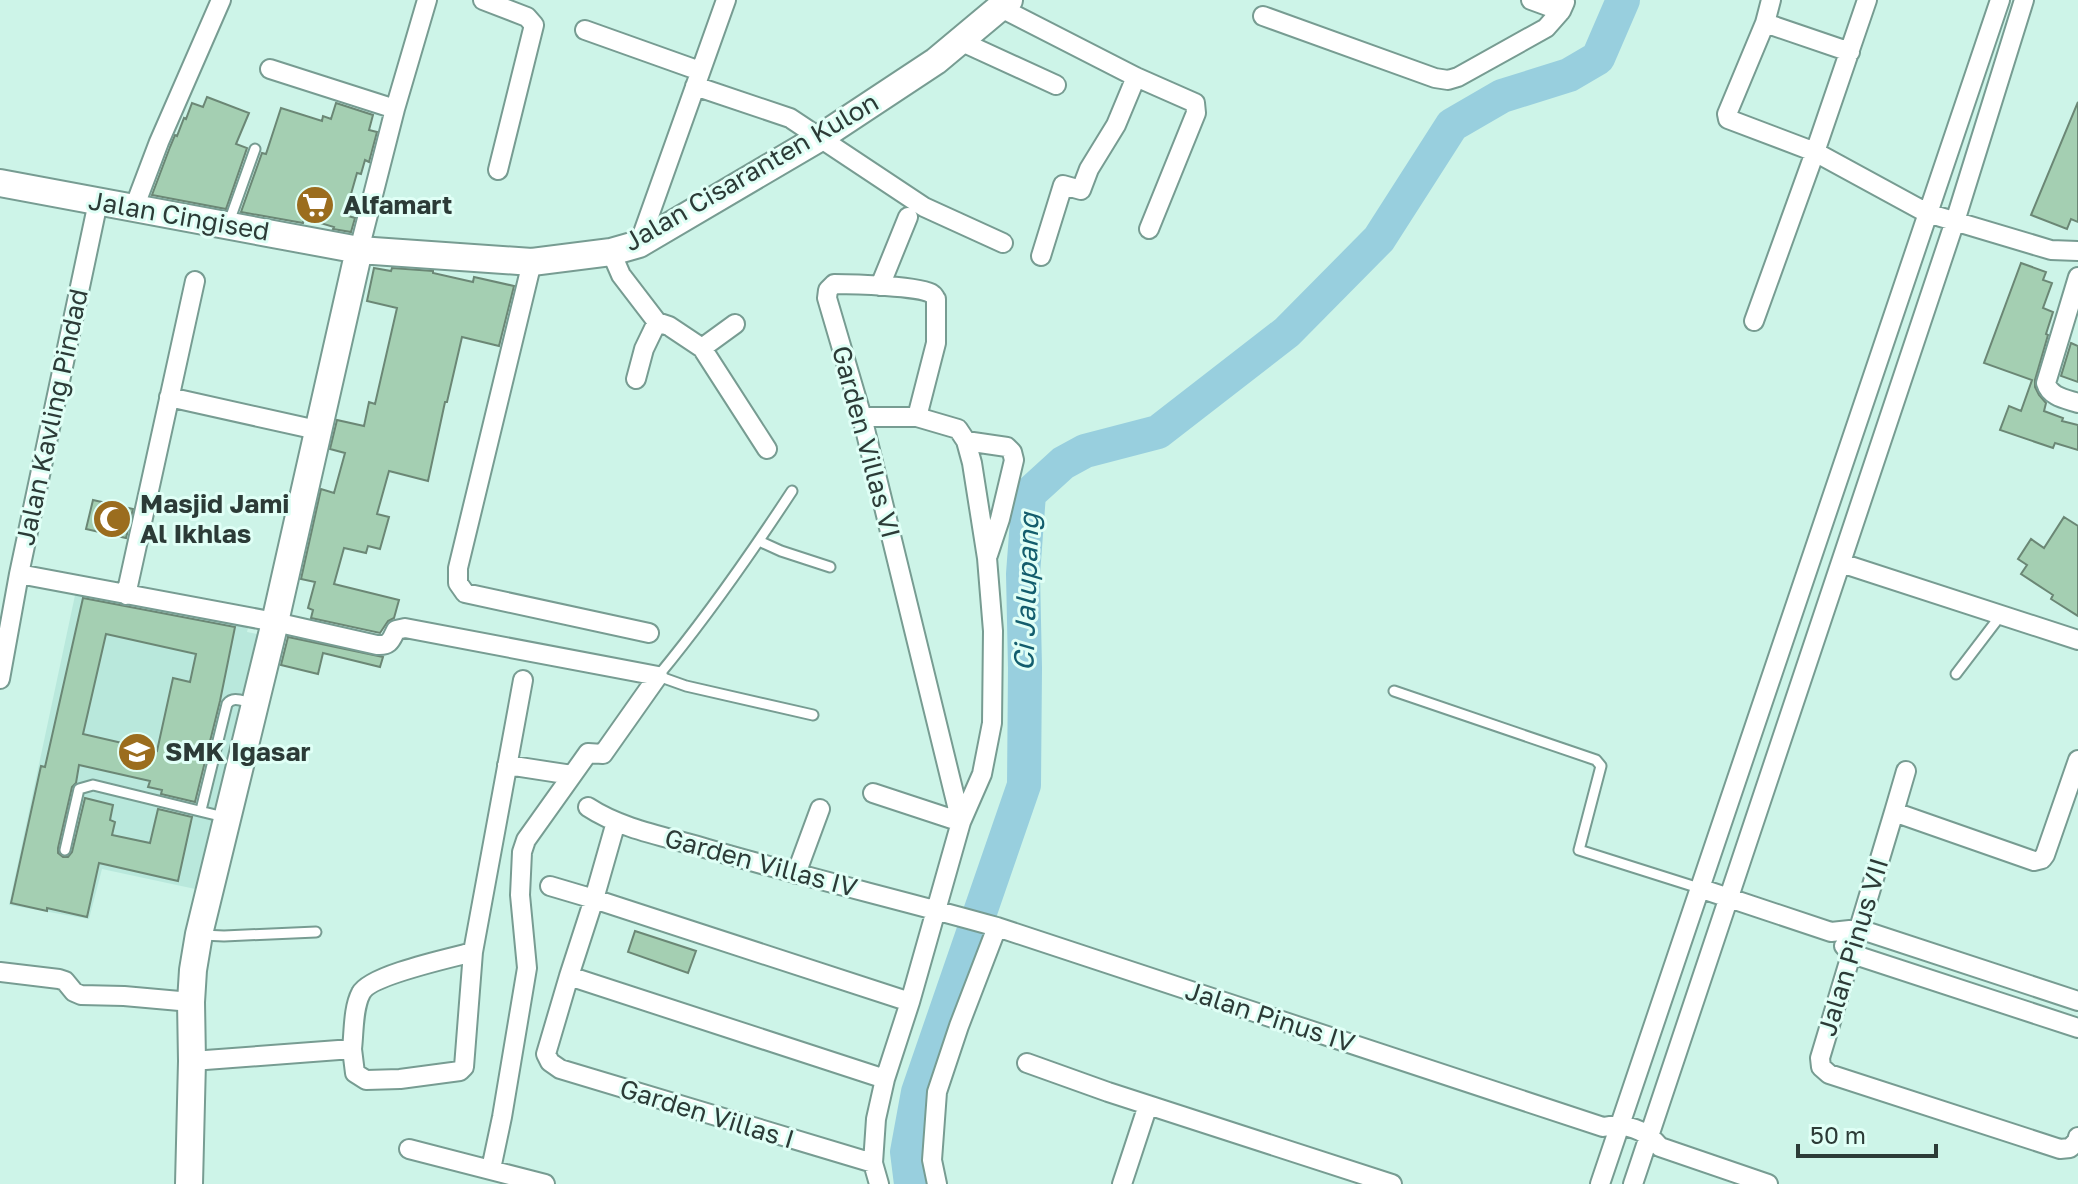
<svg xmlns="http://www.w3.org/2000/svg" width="2078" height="1184" viewBox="0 0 2078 1184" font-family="'Golos Text',sans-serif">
  <rect width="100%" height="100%" fill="#cdf4e8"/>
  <!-- built -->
  <path fill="#b9e8dc" d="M77,586L250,619L247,632L262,635L200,890L102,869L89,919L9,905Z"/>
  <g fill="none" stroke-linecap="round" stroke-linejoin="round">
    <!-- river -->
    <path stroke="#98cfde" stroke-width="34" d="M911,1184L907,1152L918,1092L1024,785L1025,668L1023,574L1029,494L1063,463L1085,451L1158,432L1287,332L1379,239L1452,125L1502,96L1569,75L1598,58L1623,0"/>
  </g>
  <!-- building -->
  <path fill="#a4cfb2" stroke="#6b8775" stroke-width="2" fill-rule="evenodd" d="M207,97L249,113L236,144L247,148L226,209L152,195L170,147L175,135L177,136L184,118L186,119L192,103L203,107Z
    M2078,102V222L2071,219L2067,229L2031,215Z
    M336,103L373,115L369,130L377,132L369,162L365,160L361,174L357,173L345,215L355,218L351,232L333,229L334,227L304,218L303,223L241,212L262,153L266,154L281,108L322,121L323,116L331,119Z
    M2021,263L2046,272L2043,280L2052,283L2043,308L2053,312L2046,334L2048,335L2035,380V387L2039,395L2046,403L2044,411L2063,418L2062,421L2078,425V450L2055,443L2053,448L2000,430L2009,406L2021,411L2032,380L1984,363Z
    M374,268L391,271L392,268L433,271V273L473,282L474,277L514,286L499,346L462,337L447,402H445L428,481L389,471L377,514L389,517L380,549L368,546L366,553L344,548L334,584L399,600L394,618L388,621L380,633L311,618L313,610L308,608L315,582L301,579L321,489L334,493L345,453L330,449L337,420L364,426L369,402L375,404L397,308L367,301Z
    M2071,343L2078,346V382L2061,376Z
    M93,500L133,509L126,538L86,529Z
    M2064,517L2078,526V616L2051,599L2053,595L2021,574L2027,565L2018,559L2031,539L2044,548Z
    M83,598L235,627L220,701L195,802L161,794L162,790L148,787L150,781L79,765L76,783L72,787L58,848V853L63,857H68L72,852L85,798L113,805L110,820L115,822L112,835L150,843L158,809L192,817L178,881L99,863L87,917L47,908V911L11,903L41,766L45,767ZM106,634L196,654L190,682L173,678L157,751L83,734Z
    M288,637L383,657L380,667L323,653L318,674L281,665Z
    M635,931L696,951L688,973L628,952Z"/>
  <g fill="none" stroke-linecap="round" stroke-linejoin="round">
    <!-- service casing -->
    <g stroke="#779c92" stroke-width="13">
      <path id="service" d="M229,222L255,149
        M792,491C750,555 706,618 658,676L686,686L813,715
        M759,541L781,551L830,567
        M1956,674L2001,615
        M1394,691L1596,760L1601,766L1579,850L1699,888
        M201,810L227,704C233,696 242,701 252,703
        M65,850L79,789L93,785L224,817
        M202,935L224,936L316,932"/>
    </g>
    <!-- minor casing -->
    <g stroke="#779c92" stroke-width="22">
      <path id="minor" d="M483,0L527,17L534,25L498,170
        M1531,0L1561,11L1565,2
        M1771,0L1765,23L1727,114L1728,119L1815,152L1927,213L2051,250L2078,251
        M1001,8L1136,77L1195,103L1196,113L1149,229
        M1263,16L1435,78L1448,80L1458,77L1546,28L1561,11
        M1765,23L1850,52
        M585,30L700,71
        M960,41L1056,85
        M270,69L395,109
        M695,86L790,118L924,207L1003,243
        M134,208L159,142L221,0
        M639,244L726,0
        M359,250L395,109L427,0
        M611,252L621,275L657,322L669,326L702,348L735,324
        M1041,256L1063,185L1081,190L1089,169L1116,125L1136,77
        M532,262L458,568V583L465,593L649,633
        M2078,277L2046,383C2050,397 2066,399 2078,403
        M880,286L908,217
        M1754,321L1815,152L1867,0
        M702,348L767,449
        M636,379L644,349L657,322
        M169,397L317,430
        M862,417H917L958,429L966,441L972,463L987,558L993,631L992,723L982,774L961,822L910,1002L885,1079L876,1119L873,1163L879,1184
        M917,417L936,343V299C935,298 934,295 932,294C922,286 851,284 834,284L828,290L827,298L862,417L961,822
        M966,441L1007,447L1012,452L1014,460L1000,519L988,555
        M1841,563L2078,640
        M19,574L275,622L377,645C390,646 391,640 396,630L405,628L658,676L603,754L588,753L526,840L522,852L520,895L527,968L502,1117L491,1169
        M126,595L195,281
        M0,679L19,574L98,202
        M2078,760L2045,855L2042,859L2034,861L1894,812L1820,1058L1821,1067L1829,1074L2060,1149L2070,1148L2077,1141L2078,1137
        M507,765L572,775
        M873,793L961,822
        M588,807C623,830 668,837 708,849C804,877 901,900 997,927L1603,1127C1626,1123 1645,1129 1660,1147L1768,1184
        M1894,812L1906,771
        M796,874L820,809
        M550,886L594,899L616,822
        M1699,888L1831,932L1859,929L2078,1001
        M1844,946L1852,954L2078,1028
        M0,972L59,979L65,981L74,992L81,995L124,996L191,1002
        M569,976L546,1054L550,1062L560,1069L873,1163
        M352,1049L355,1073L366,1080L400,1079L460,1071L464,1067L473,952
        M192,1061L352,1049C354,1032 353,1008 361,993C370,975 451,958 473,952L523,680
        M1027,1063L1108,1092L1392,1184
        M885,1079L569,976L594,899L910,1002
        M409,1149L545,1184
        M937,1184L932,1160L937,1092L959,1026L997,927
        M1122,1184L1148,1105
        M1600,1184L2000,0
        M1633,1184L1957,215L2024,0"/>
    </g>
    <!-- secondary casing -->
    <g stroke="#779c92" stroke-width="30">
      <path id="secondary" d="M0,183L359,250L532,262L611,252L639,244L821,137L936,61L1009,0
        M189,1184L192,1061L191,1002L193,970L199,934L275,622L359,250"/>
    </g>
    <!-- service -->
    <use href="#service" stroke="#fff" stroke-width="9"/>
    <!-- minor -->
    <use href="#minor" stroke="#fff" stroke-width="18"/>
    <!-- secondary -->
    <use href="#secondary" stroke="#fff" stroke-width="26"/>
  </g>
  <!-- icons -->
  <defs>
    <g id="supermarket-disc" transform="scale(2)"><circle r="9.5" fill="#9b6d1e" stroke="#e0fff6"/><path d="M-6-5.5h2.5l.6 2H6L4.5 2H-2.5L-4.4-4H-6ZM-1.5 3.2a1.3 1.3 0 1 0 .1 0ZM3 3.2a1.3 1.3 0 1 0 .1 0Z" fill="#fff"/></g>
    <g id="mosque-disc" transform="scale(2)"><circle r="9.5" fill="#9b6d1e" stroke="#e0fff6"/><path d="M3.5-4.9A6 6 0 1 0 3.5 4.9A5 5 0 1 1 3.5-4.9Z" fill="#fff"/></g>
    <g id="school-disc" transform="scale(2)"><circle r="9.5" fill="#9b6d1e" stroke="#e0fff6"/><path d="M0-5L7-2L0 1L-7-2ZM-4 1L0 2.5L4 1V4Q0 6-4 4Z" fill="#fff"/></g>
  </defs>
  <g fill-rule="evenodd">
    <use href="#supermarket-disc" x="315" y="205"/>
    <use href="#mosque-disc" x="112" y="519"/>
    <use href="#school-disc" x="137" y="752"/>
  </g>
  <g text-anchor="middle" stroke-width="6" stroke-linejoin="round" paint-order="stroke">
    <!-- street labels -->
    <g font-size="26" fill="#2c3b37" stroke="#e0fff6">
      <text transform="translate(751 172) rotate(-30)" y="9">Jalan Cisaranten Kulon</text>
      <text transform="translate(179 216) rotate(10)" y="9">Jalan Cingised</text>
      <text transform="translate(52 417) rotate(-78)" y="9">Jalan Kavling Pindad</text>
      <text transform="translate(866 442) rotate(75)" y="9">Garden Villas VI</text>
      <text transform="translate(761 863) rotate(15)" y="9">Garden Villas IV</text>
      <text transform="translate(1853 947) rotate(-73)" y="9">Jalan Pinus VII</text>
      <text transform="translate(1270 1017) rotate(18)" y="9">Jalan Pinus IV</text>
      <text transform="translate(707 1114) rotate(17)" y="9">Garden Villas I</text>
    </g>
    <!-- poi labels -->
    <g font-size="26" font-weight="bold" fill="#2c3b37" stroke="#e0fff6" text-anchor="start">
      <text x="343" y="214">Alfamart</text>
      <text x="140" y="513">Masjid Jami<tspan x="140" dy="30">Al Ikhlas</tspan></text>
      <text x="165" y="761">SMK Igasar</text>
    </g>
    <!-- water labels -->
    <g font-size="28" font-style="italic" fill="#135d6d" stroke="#e0fff6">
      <text transform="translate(1026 592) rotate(-88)" y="10">Ci Jalupang</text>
    </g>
  </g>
  <!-- scale -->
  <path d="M1798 1144v12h138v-12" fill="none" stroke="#2c3b37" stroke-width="4"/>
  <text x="1810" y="1144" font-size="24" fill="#2c3b37" stroke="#e0fff6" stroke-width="6" paint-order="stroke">50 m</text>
</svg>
